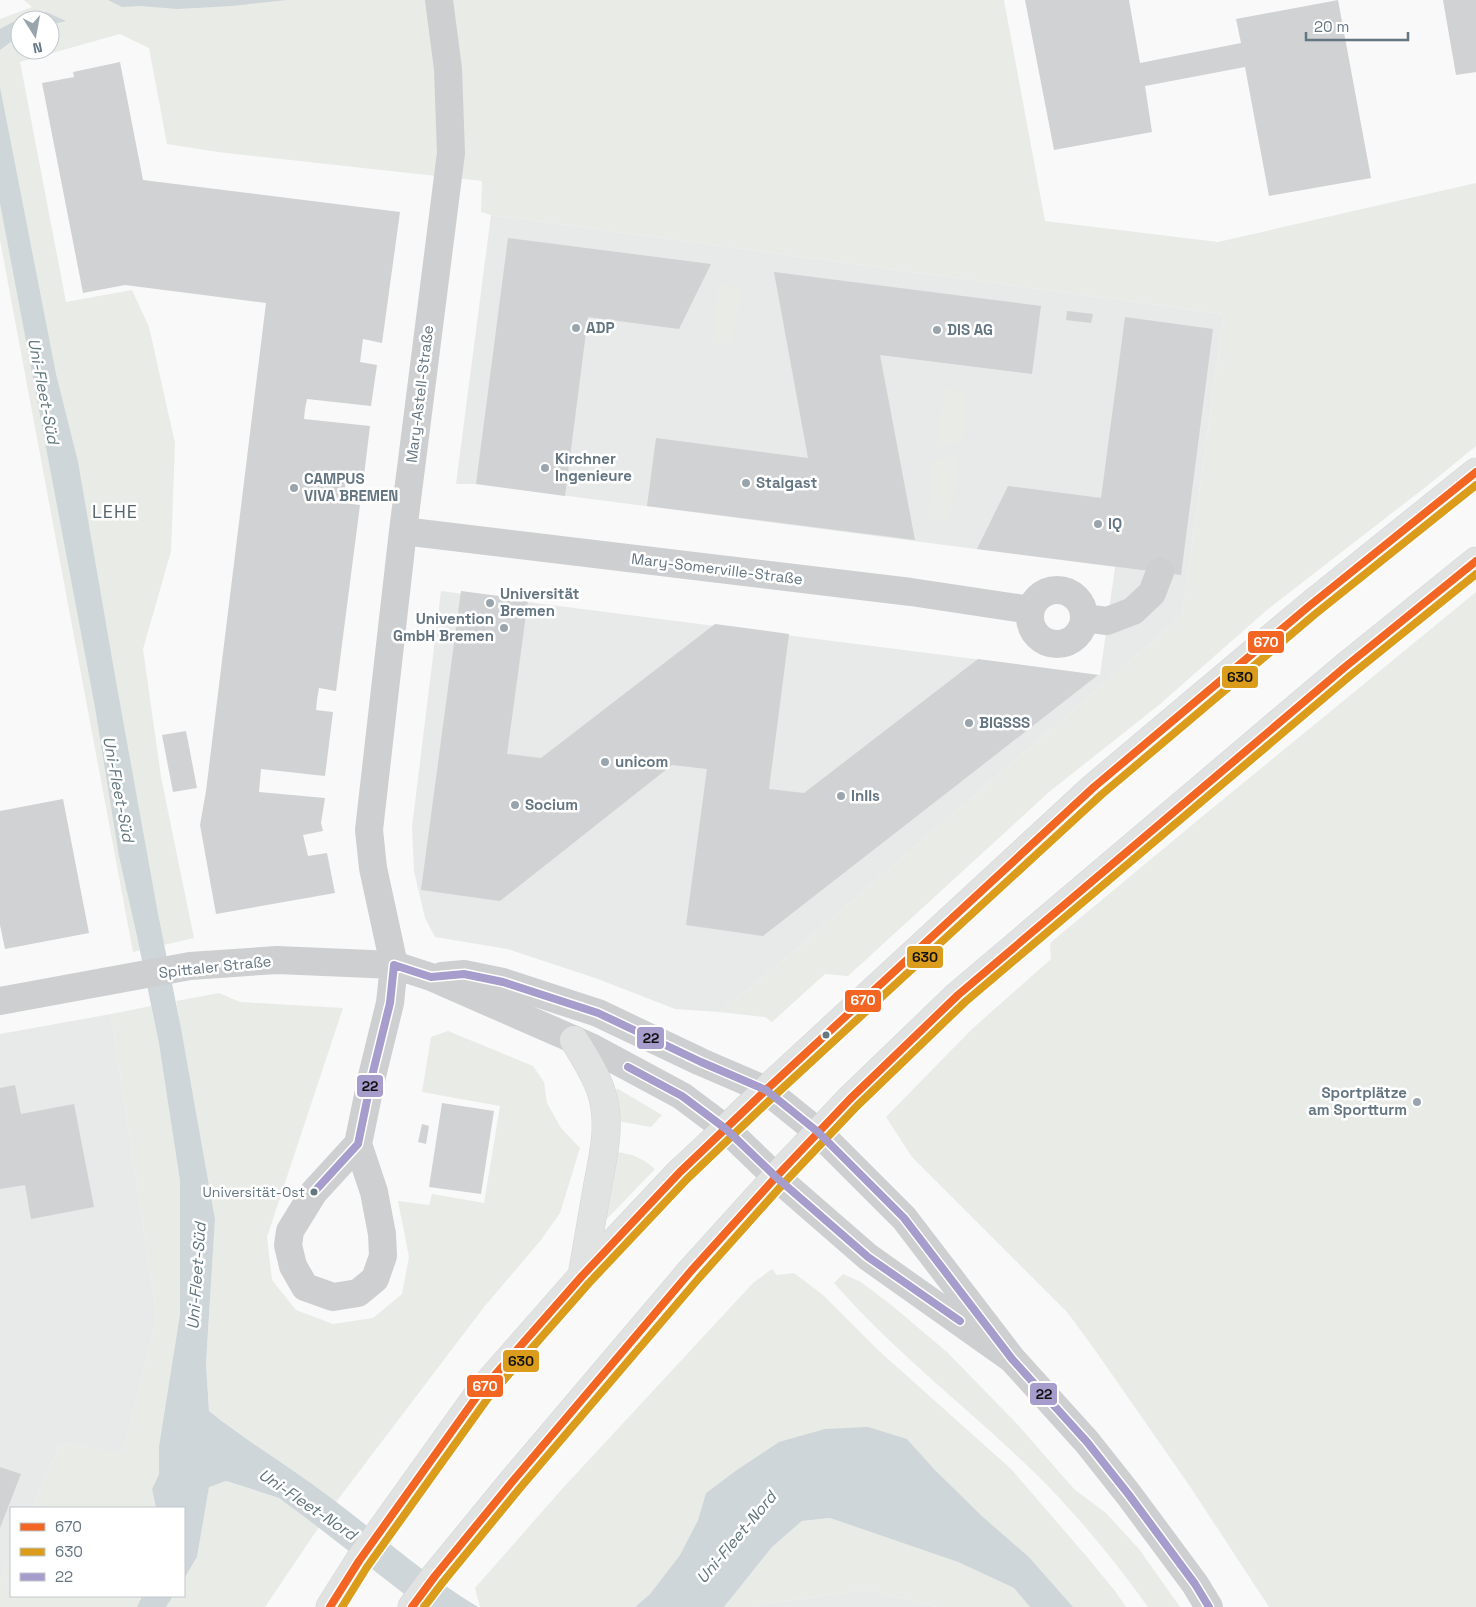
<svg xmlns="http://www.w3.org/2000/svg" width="1476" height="1607" viewBox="0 0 1476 1607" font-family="'Space Grotesk',sans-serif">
  <rect width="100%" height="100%" fill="#f9f9f9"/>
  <!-- built -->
  <path fill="#e8e9e9" d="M491,215L1224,314L1182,616L780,963L719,1012L675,1009L598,979L507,949L435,937L425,918L414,871L412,827L441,591L1100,675L1115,567L476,484H456Z
    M111,1014L157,1318L122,1455L71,1443L60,1446L32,1508H11V1555L0,1580V1034Z
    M867,1590L937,1607H758L761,1604Z"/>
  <!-- green -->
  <path fill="#e8ebe6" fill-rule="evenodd" d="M24,0H1004L1045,221L1218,242L1476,183V446L1427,486L1268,609L1159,705L1049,792L848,976L825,974L772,1022L765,1017L719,1012L780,963L1182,616L1224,314L491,215L481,212L482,181L218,152L167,144L149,48L120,34L20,62L66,302L132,290L149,327L175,443L171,551L143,649L161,777L194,938L133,952L0,240V19L32,7ZM20,20H50V50H20Z
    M719,285L741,288L733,345L712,343Z
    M944,389L967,392L962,441L937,447Z
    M959,455L950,521L928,519L934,459Z
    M1476,592V1607H1269L1191,1488L1095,1350L1067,1312L912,1157L886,1117L972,1029L1051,959L1050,943L1198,820Z
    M219,993L240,1002L343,1008L267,1237L272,1280L296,1310L333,1324L373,1318L402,1294L409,1257L398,1201L429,1205L432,1194L484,1203L500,1106L422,1092L431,1037L448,1031L533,1066L544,1082L547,1103L561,1128L580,1148L560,1213L541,1240L484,1307L336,1502L229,1426L209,1411L206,1364L215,1219L176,1001Z
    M151,1006L159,1044L180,1181V1314L159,1446V1474L152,1489L156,1508H32L60,1446L71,1443L122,1454L157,1318L111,1014Z
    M618,1089L662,1115L651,1127L617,1121L614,1090Z
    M616,1152C632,1154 643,1158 655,1169L601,1225V1210L613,1181Z
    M772,1269L777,1275L794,1273L823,1295L878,1350L1011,1469L1087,1557L1115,1591L1126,1607H1073L1029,1557L983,1517L935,1470L907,1439L779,1442L738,1469L706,1493L698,1520L680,1555L650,1594L635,1607H480L475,1588L562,1489L753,1283Z
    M843,1274L861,1282L895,1308L948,1353L1018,1425L1074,1489L1106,1513L1139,1549L1180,1607H1148C1115,1561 1078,1516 1038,1476C971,1410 896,1354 834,1283Z
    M225,1481L279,1498L319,1527L265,1607H166L173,1596H184V1579L197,1557L209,1486Z
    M830,1518L958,1562L1014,1588L1030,1607H937L867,1590L761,1604L758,1607H724L772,1547L802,1521Z
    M11,1555V1596H142L137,1607H0V1580Z"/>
  <!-- water -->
  <path fill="#ced6d9" d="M108,0H286L232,6L177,9L141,6L122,7Z
    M46,12L66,21L50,25V20H20V35L0,50V29L15,21Z
    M0,87L56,374L78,462L115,676L158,914L181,1028L215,1219L206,1364L209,1411C248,1442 291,1468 331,1498C379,1534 426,1576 478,1607H421L310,1521L279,1498L226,1481L209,1487L197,1557L184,1579V1508H156L152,1489L159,1474V1446L180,1314V1181L159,1044L137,936L119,856L95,707L0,203Z
    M868,1427L907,1439L935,1470L983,1517L1029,1557L1073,1607H1030L1014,1588L958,1562L830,1518L802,1521L772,1547L724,1607H635L650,1594L680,1555L698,1520L706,1493L738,1469L779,1442L825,1429Z
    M142,1596H173L166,1607H137Z"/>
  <!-- building -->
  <path fill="#d0d2d3" d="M1025,0H1129L1140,63L1241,43L1236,19L1338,0L1371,178L1269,196L1245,67L1145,86L1152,132L1054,150Z
    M1443,0H1476V72L1456,75Z
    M120,62L143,180L400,212L382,343L363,339L360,362L377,365L371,406L307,399L305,409L304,419L370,426L363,484L346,481L343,503L360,505L336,691L319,688L317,700L316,710L333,712L325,776L261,769L259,792L325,798L321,823L323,831L303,835L308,856L327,853L335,893L216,914L200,825L206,791L266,303L125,285L83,293L42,83L74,77L73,72Z
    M508,238L711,264L679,329L588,317L565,496L476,484Z
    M774,272L1041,306L1032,374L880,355L915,540L647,506L656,438L808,458Z
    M1067,311L1093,314L1091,323L1066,320Z
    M1125,317L1213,329L1181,575L977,549L1008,486L1101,498Z
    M461,591L528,600L507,754L541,758L715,624L789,634L769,789L804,793L978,659L1098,675L763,936L686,925L707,769L672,765L500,901L421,890Z
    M186,731L197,788L173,792L162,735Z
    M63,799L89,933L5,949L0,925V811Z
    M15,1085L21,1114L74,1104L94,1207L31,1219L25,1185L0,1189V1088Z
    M442,1103L494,1111L481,1194L429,1187Z
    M422,1124L429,1126L426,1144L418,1142Z
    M0,1467L21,1474L0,1528Z"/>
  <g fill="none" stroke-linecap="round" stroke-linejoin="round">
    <!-- major casing -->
    <g stroke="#d5d6d7" stroke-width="29">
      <path id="major" d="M726,1129L766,1090L1094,787L1308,607L1476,472
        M776,1177L850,1099L958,995L1345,667L1476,561"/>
    </g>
    <!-- highway casing -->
    <g stroke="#d5d6d6" stroke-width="29">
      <path id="highway" d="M574,1040C584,1056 595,1073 601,1091C612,1124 603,1156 597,1189C592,1218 587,1247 582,1276
        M330,1607L359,1561L480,1392L582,1276L680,1172L726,1129
        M412,1607L435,1576L512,1482L691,1271L776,1177"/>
    </g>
    <!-- minor -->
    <path stroke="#cecfd0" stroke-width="28" d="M403,531L911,592L1031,610
      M1030 617a27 27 0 1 1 54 0a27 27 0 1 1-54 0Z
      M1084,618L1107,621L1133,611L1152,593L1160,572
      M442,976L464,974L503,982L598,1013L701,1062L766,1090L818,1132L904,1218L1012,1359L1087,1442L1129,1495L1195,1584L1209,1607
      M0,1001L190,966L277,960L394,965L431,977L591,1047L682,1096L726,1129L776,1177L868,1257L1012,1359
      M358,1144L314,1192L290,1231L288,1245L293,1266L305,1287L333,1297L358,1293L375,1279L383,1256L382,1234L374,1192L358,1144L372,1076L390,1003L394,965L373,868L369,830L403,531L451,153L448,69L439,0"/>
    <!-- major -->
    <use href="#major" stroke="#e1e2e2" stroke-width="28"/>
    <!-- highway -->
    <use href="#highway" stroke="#e1e2e2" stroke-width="28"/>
    <!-- bus-1 casing -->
    <g stroke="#fff" stroke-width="11">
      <path id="bus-1" d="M330,1607L359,1561L480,1392L582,1276L680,1172L766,1090L1094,787L1308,607L1476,472
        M412,1607L435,1576L512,1482L691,1271L776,1177L850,1099L958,995L1345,667L1476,561"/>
    </g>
    <!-- bus-2 casing -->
    <g stroke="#fff" stroke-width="11">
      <path id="bus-2" d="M342,1607L367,1567L488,1398L589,1283L687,1179L773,1097L1101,795L1314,615L1476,485
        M424,1607L443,1582L520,1488L699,1278L783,1184L857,1106L965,1002L1351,675L1476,574"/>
    </g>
    <!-- bus-3 casing -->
    <g stroke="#fff" stroke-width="11">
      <path id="bus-3" d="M394,965L431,977L464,974L503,982L598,1013L701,1062L766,1090L818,1132L904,1218L1012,1359L1087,1442L1129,1495L1195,1584L1209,1607
        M628,1067L682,1096L726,1129L776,1177L868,1257L960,1321
        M314,1192L358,1144L372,1076L390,1003L394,965"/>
    </g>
    <!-- bus-1 -->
    <use href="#bus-1" stroke="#f26522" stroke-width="8"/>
    <!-- bus-2 -->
    <use href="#bus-2" stroke="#da9c1a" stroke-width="8"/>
    <!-- bus-3 -->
    <use href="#bus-3" stroke="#a69dcd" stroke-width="8"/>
  </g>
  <!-- markers -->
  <g fill="#99a4ac" stroke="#fff" stroke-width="2">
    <circle cx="576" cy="328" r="5"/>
    <circle cx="937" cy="330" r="5"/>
    <circle cx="545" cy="468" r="5"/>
    <circle cx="746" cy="483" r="5"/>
    <circle cx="294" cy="488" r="5"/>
    <circle cx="1098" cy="524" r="5"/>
    <circle cx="490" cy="603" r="5"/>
    <circle cx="504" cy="628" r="5"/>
    <circle cx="969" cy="723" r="5"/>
    <circle cx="605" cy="762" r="5"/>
    <circle cx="841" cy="796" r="5"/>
    <circle cx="515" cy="805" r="5"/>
    <circle cx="1417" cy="1102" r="5"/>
  </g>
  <g fill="#657683" stroke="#fff" stroke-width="2">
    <circle cx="826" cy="1035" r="4.5"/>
    <circle cx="314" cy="1192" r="4.5"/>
  </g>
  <g text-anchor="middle" stroke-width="5" stroke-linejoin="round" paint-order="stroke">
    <!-- bus labels -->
    <g font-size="14" fill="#657683" stroke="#fff" text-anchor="end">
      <text x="305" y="1197">Universität-Ost</text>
    </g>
    <!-- poi labels -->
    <g font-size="15" font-weight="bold" fill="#657683" stroke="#fff" text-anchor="start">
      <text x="586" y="333">ADP</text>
      <text x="947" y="335">DIS AG</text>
      <text x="555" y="464">Kirchner<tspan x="555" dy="17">Ingenieure</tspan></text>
      <text x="304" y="484">CAMPUS<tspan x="304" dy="17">VIVA BREMEN</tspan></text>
      <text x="756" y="488">Stalgast</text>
      <text x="1108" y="529">IQ</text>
      <text x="500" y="599">Universität<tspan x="500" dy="17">Bremen</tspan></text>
      <text x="494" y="624" text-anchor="end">Univention<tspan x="494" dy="17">GmbH Bremen</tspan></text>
      <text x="979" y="728">BIGSSS</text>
      <text x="615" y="767">unicom</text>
      <text x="851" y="801">InIIs</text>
      <text x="525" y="810">Socium</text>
      <text x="1407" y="1098" text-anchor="end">Sportplätze<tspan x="1407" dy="17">am Sportturm</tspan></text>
    </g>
    <!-- street labels -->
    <g font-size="15" fill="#657683" stroke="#fff">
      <text transform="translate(420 394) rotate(-83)" y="5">Mary-Astell-Straße</text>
      <text transform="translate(717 569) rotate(7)" y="5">Mary-Somerville-Straße</text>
      <text transform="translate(215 967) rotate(-6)" y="5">Spittaler Straße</text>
    </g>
    <!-- water labels -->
    <g font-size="16" font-style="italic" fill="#60757c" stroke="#fff">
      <text transform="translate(44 391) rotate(79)" y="6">Uni-Fleet-Süd</text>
      <text transform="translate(119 789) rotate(79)" y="6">Uni-Fleet-Süd</text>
      <text transform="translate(196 1276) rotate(-86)" y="6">Uni-Fleet-Süd</text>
      <text transform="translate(308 1504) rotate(34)" y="6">Uni-Fleet-Nord</text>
      <text transform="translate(736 1537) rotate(-50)" y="6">Uni-Fleet-Nord</text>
    </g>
    <!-- quarter labels -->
    <g font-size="18" letter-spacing="1" fill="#57646e" stroke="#fff">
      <text x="115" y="518">LEHE</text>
    </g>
  </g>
  <g stroke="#fff" stroke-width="2">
    <rect x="1247" y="630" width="38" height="24" rx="5" fill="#f26522"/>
    <rect x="1221" y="665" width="38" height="24" rx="5" fill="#da9c1a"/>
    <rect x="906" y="945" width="38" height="24" rx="5" fill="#da9c1a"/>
    <rect x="844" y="989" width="38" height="24" rx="5" fill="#f26522"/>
    <rect x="636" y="1026" width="29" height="24" rx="5" fill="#a69dcd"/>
    <rect x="356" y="1074" width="28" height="24" rx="5" fill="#a69dcd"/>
    <rect x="502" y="1349" width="38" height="24" rx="5" fill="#da9c1a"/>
    <rect x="466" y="1374" width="38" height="24" rx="5" fill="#f26522"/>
    <rect x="1029" y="1382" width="29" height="24" rx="5" fill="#a69dcd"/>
  </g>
  <g font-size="14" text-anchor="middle" font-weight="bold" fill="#fff">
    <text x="1266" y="647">670</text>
    <text x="863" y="1005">670</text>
    <text x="485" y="1391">670</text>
  </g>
  <g font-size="14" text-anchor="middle" font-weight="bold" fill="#111">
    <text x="1240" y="682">630</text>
    <text x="925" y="962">630</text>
    <text x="651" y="1043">22</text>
    <text x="370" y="1091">22</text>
    <text x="521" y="1366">630</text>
    <text x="1044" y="1399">22</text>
  </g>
  <!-- legend -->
  <rect x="10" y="1507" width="175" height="90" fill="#ffffff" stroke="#c1c8cd"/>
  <rect x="20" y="1523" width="25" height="8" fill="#f26522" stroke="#c1c8cd"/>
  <text x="55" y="1532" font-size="15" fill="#657683">670</text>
  <rect x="20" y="1548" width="25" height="8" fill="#da9c1a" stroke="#c1c8cd"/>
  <text x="55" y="1557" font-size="15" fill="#657683">630</text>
  <rect x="20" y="1573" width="25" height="8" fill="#a69dcd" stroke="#c1c8cd"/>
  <text x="55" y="1582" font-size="15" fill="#657683">22</text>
  <!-- north arrow -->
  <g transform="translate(35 35) rotate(169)"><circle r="24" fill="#ffffff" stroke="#c1c8cd"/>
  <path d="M0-4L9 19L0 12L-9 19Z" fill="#99a4ac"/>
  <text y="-8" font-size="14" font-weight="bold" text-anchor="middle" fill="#657683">N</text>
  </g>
  <!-- scale -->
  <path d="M1306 32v8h102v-8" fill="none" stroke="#657683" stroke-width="2.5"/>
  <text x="1314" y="32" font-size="15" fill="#657683" stroke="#ffffff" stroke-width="4" paint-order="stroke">20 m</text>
</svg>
